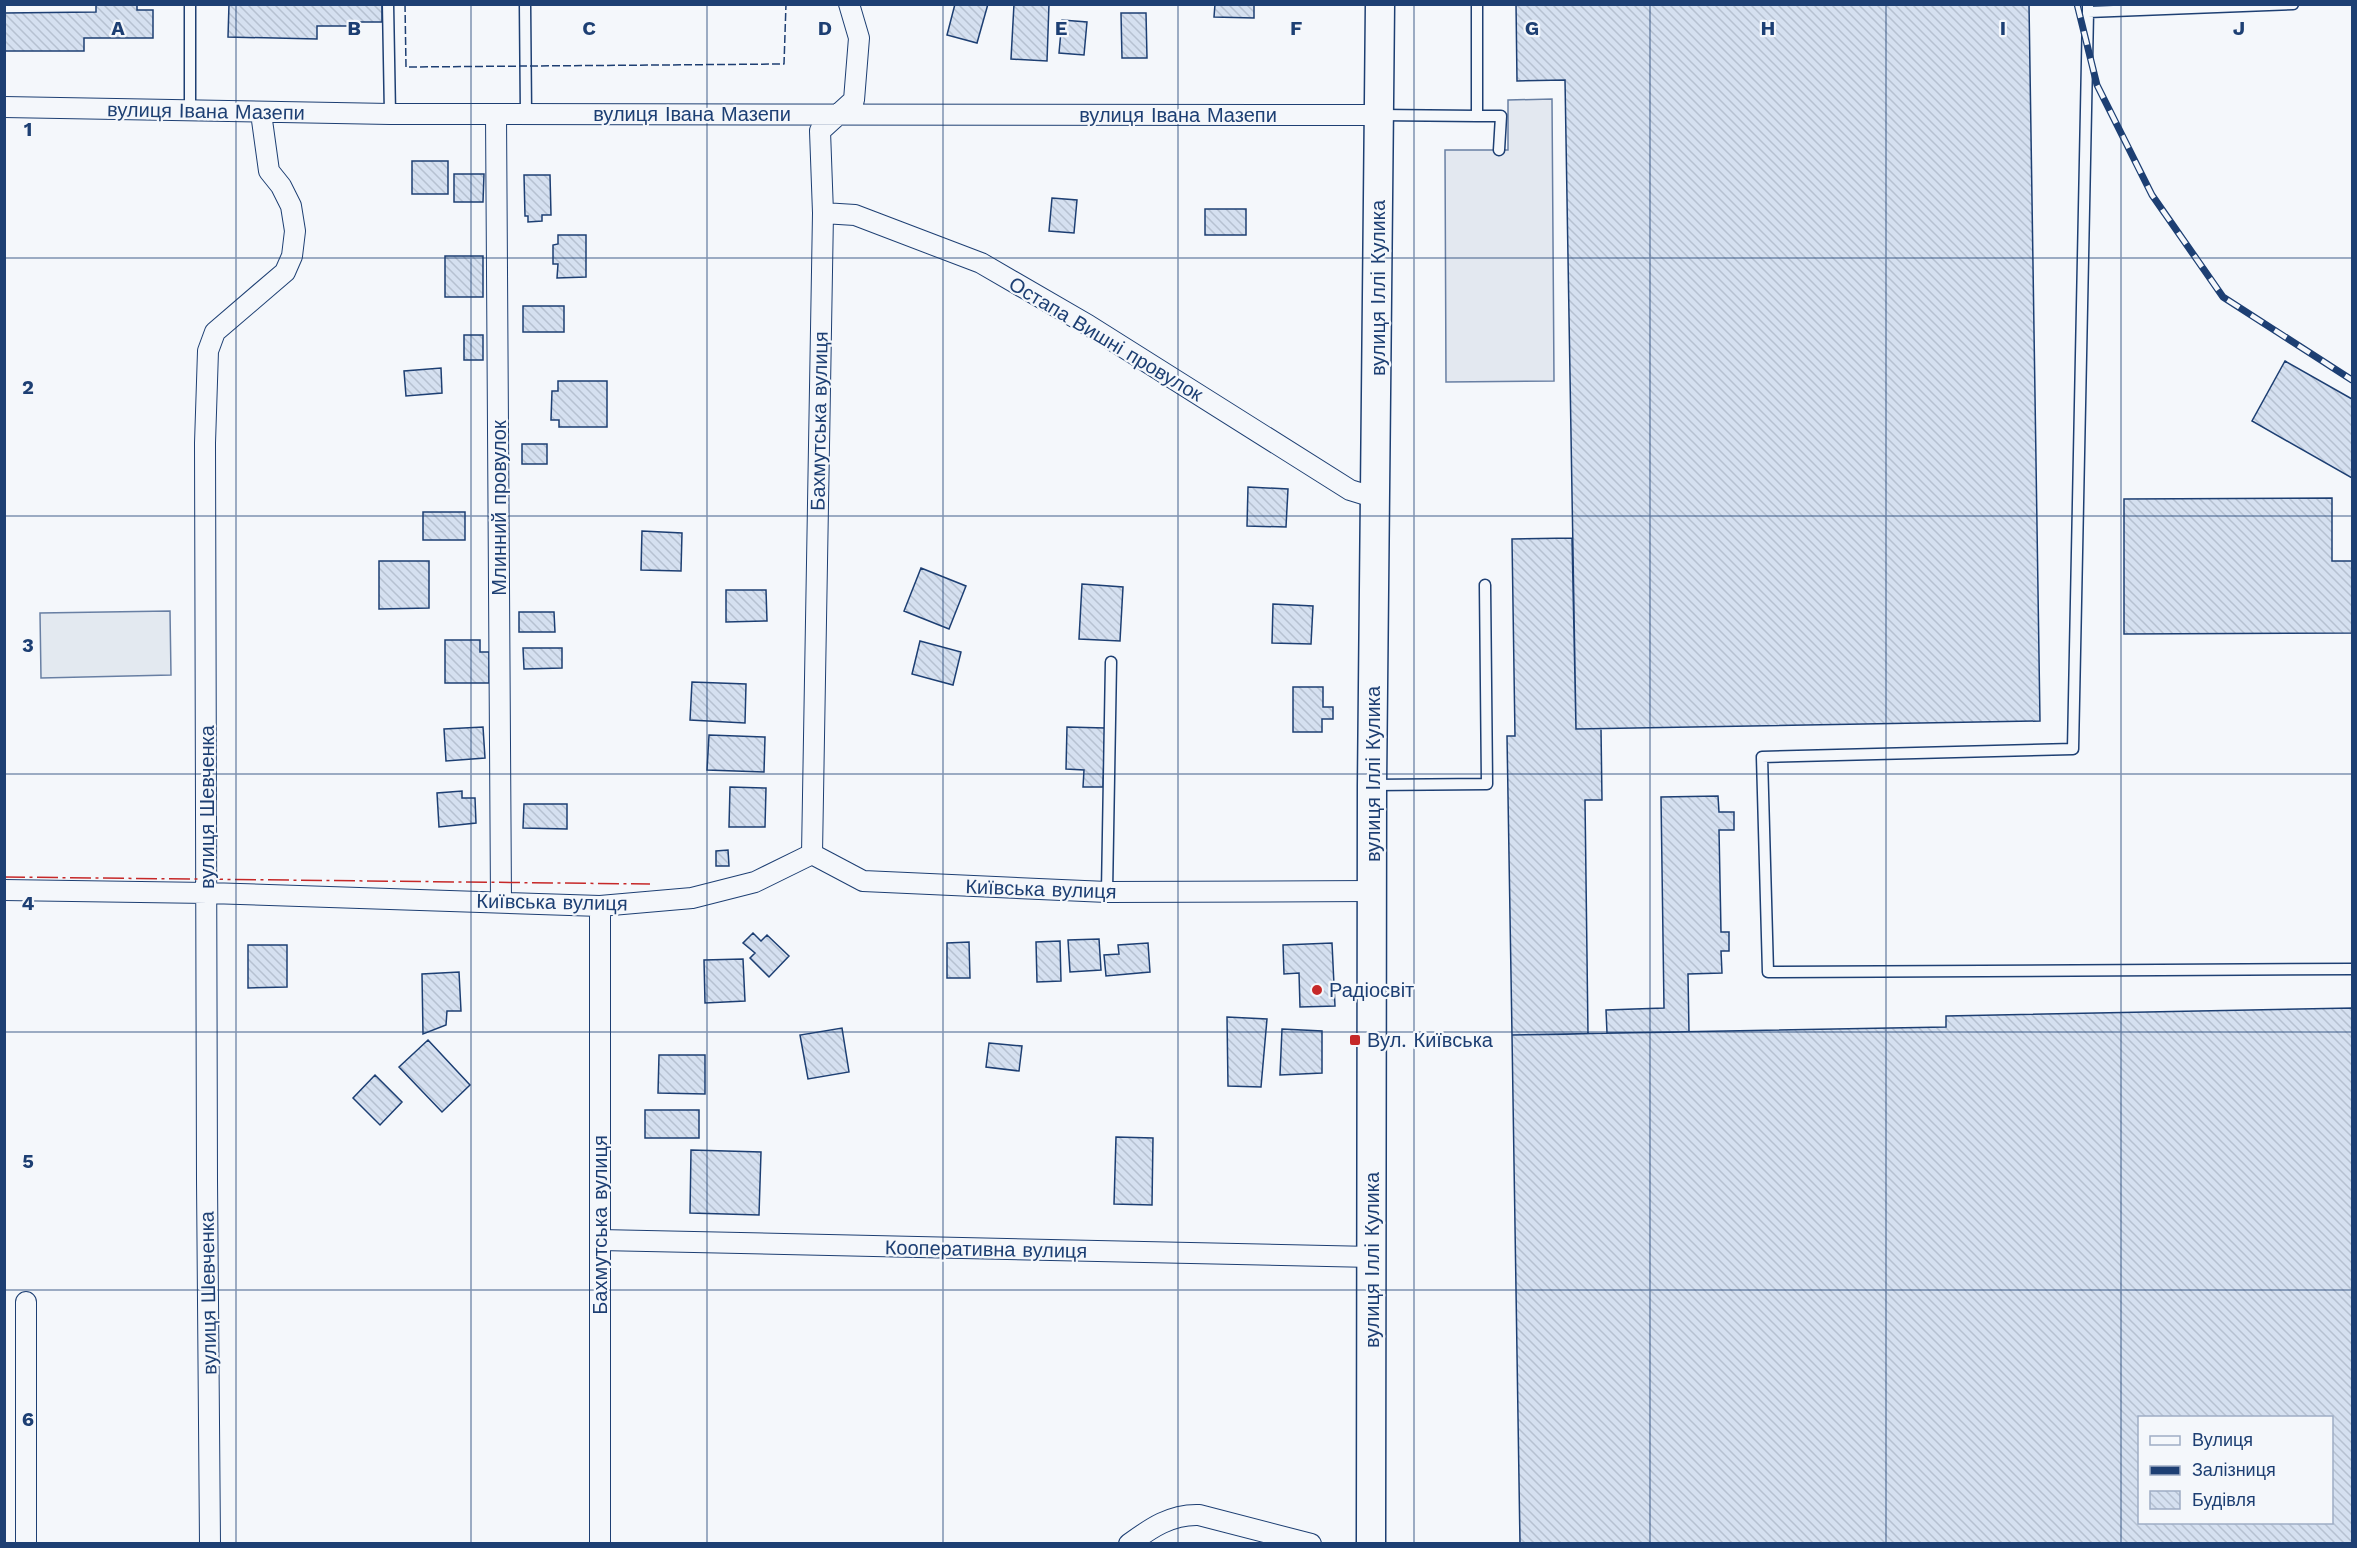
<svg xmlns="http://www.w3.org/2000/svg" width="2357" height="1548" viewBox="0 0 2357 1548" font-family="'Work Sans',sans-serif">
  <defs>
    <pattern id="building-back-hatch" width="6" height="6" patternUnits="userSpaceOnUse" patternTransform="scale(1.5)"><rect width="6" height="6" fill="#d5e0f0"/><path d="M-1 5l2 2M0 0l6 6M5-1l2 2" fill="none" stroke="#b6c1d1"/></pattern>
  </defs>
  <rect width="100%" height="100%" fill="#f4f7fb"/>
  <!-- garden -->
  <path fill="#e3e9f0" stroke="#687fa3" stroke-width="1.5" d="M170,611L171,675L41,678L40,613Z"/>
  <!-- parking -->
  <path fill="#e3e8f0" stroke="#687fa3" stroke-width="1.5" d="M1552,99L1554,381L1446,382L1445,150H1508V100Z"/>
  <!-- building -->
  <path fill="url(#building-back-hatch)" stroke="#1d3f73" stroke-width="1.5" fill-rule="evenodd" d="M96,4H137V10H153V38H84V51H4V13L96,12Z
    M229,4H382V22H360V26H317V39L228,37Z
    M955,4H988L977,43L947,35Z
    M1014,4H1049L1047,61L1011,59Z
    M1215,4H1254V18L1214,17Z
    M1516,4H2029L2040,721L1576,729L1565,80L1517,81Z
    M1121,13H1146L1147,58H1122Z
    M1062,20L1087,22L1084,55L1059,53Z
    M412,161H448V194H412Z
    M454,174H484L483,202H454Z
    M524,175H550L551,215H542V221L528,222V216H525Z
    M1052,198L1077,200L1074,233L1049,231Z
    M1205,209H1246V235H1205Z
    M558,235H586V277L557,278L558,264H553V245L558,244Z
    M445,256H483V297H445Z
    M523,306H564V332H523Z
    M464,335H483V360H464Z
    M2285,361L2352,399V478L2252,421Z
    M441,368L442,393L406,396L404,371Z
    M558,381H607V427H559V420H551L552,391H558Z
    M522,444H547V464H522Z
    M1248,487L1288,489L1286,527L1247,526Z
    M2332,498V561H2352V633L2124,634V499Z
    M423,512H465V540H423Z
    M642,531L682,533L681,571L641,570Z
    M1572,538L1576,729H1601L1602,800H1585L1588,1034L1512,1035L1507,736H1515L1512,539Z
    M379,561H429V608L379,609Z
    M921,568L966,586L949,629L904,611Z
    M1082,584L1123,587L1120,641L1079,639Z
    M726,590H766L767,621L726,622Z
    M1273,604L1313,606L1311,644L1272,643Z
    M519,612H554L555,632H519Z
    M445,640H480V652H489V683H445Z
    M920,641L961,652L953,685L912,674Z
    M523,648H562V668L524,669Z
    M692,682L746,684L745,723L690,720Z
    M1293,687H1323V707H1333V719H1322V732H1293Z
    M483,727L485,758L446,761L444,729Z
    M1067,727L1105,728L1103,787H1083L1084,770L1066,769Z
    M709,735L765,737L764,772L707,770Z
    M730,787L766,788L765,827H729Z
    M462,791V798H475L476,823L439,827L437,793Z
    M1718,796L1719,812H1734V830H1719L1721,932H1729V951H1721L1722,973L1688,974L1689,1032L1607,1033L1606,1010L1664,1008L1661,797Z
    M524,804H567V829L523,828Z
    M728,850L729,866H716V851Z
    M753,933L761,941L767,935L789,956L769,977L750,958L755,953L743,943Z
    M1099,939L1101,970L1070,972L1068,940Z
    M1060,941L1061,981L1037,982L1036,942Z
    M969,942L970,978H947V943Z
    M1148,943L1150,972L1106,976L1104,955L1119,954L1118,945Z
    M1332,943L1335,1006L1300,1007L1299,973L1284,974L1283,945Z
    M248,945H287V987L248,988Z
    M743,959L745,1001L705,1003L704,960Z
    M459,972L461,1011H447L446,1025L423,1034L422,974Z
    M2352,1008V1544H1520L1512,1035L1946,1027V1016ZM2140,1418H2332V1522H2140Z
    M1227,1017L1267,1019L1261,1087L1228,1086Z
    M842,1028L849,1072L808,1079L800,1035Z
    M1282,1029L1322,1031V1073L1280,1075Z
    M428,1040L470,1085L442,1112L399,1067Z
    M989,1043L1022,1046L1019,1071L986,1067Z
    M659,1055H705V1094L658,1093Z
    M375,1075L402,1102L380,1125L353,1098Z
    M645,1110H699V1138H645Z
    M1116,1137L1153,1138L1152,1205L1114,1204Z
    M691,1150L761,1152L759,1215L690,1213Z"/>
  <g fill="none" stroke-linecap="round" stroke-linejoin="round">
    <!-- lane casing -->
    <g stroke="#1d3f73" stroke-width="13">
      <path id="lane" d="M190,4V111
        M388,4L390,114
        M525,4L526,114
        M2088,4V12L2293,4
        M2088,12L2073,749L1762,757L1768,972L2352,969
        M1379,115L1477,116V4
        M1477,116H1501L1499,150
        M1372,785L1487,784L1485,585
        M1107,892L1111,662"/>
    </g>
    <!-- street casing -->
    <g stroke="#1d3f73" stroke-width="22">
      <path id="street" d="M4,107L390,114L1379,115
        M496,114L501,901
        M823,213L855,215L981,263L1088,325L1350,490L1376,498
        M812,854L823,213L820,131L854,100L859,38L849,4
        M4,890L208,893L600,906L692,898L755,882L812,854L863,881L1107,892L1372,891
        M600,1240L1372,1257
        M26,1302V1544
        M210,1544L207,1180L205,443L208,351L215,332L285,272L292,256L295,231L291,206L281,186L269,171L261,113
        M600,1544V906
        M1129,1544C1151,1528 1171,1514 1199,1515L1311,1544"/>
    </g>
    <!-- secondary casing -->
    <g stroke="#1d3f73" stroke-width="31">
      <path id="secondary" d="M1371,1544L1372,785L1380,4"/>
    </g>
    <!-- lane -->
    <use href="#lane" stroke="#f4f7fb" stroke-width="10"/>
    <!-- street -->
    <use href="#street" stroke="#f4f7fb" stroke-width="20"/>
    <!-- secondary -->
    <use href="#secondary" stroke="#f4f7fb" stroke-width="28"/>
    <!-- rail casing -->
    <g stroke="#1d3f73" stroke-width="7">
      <path id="rail" d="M2077,4L2097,85L2152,195L2223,297L2352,380"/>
    </g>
    <!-- rail -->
    <use href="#rail" stroke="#f4f7fb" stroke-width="4.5" stroke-dasharray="14" stroke-linecap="butt"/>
    <!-- fence -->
    <path stroke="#1d3f73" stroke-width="1.5" stroke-dasharray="8 3" stroke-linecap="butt" d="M405,4L406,67L784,64L786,4"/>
    <!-- power -->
    <path stroke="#c62828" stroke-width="1.5" stroke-dasharray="21 4.5 3 4.5" stroke-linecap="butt" d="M4,877L650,884"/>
  </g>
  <!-- grid -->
  <path fill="none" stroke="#1d3f73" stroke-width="1.5" stroke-opacity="0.55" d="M236,4V1544M471,4V1544M707,4V1544M943,4V1544M1178,4V1544M1414,4V1544M1650,4V1544M1886,4V1544M2121,4V1544M4,258H2352M4,516H2352M4,774H2352M4,1032H2352M4,1290H2352"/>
  <!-- markers -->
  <g fill="#c62828" stroke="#f4f7fb" stroke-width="2">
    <circle cx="1317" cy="990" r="6"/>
    <rect x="1349" y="1034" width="12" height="12" rx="3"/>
  </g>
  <g text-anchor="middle" stroke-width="4.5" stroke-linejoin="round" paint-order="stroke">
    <!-- street labels -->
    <g font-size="20" fill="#1d3f73" stroke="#f4f7fb">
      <text transform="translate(206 111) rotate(1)" y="7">вулиця Івана Мазепи</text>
      <text x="692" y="121">вулиця Івана Мазепи</text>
      <text x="1178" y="122">вулиця Івана Мазепи</text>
      <text transform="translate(1378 288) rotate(-90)" y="7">вулиця Іллі Кулика</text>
      <text transform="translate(1106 339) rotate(31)" y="7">Остапа Вишні провулок</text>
      <text transform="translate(819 421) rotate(-89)" y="7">Бахмутська вулиця</text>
      <text transform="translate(499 508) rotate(-90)" y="7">Млинний провулок</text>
      <text transform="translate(1373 774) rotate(-90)" y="7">вулиця Іллі Кулика</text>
      <text transform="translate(207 807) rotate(-90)" y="7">вулиця Шевченка</text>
      <text transform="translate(1041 889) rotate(2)" y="7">Київська вулиця</text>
      <text transform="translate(552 902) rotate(1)" y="7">Київська вулиця</text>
      <text transform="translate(600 1225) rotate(-90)" y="7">Бахмутська вулиця</text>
      <text transform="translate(986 1249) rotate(1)" y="7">Кооперативна вулиця</text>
      <text transform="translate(1372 1260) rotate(-90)" y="7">вулиця Іллі Кулика</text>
      <text transform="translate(208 1293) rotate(-91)" y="7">вулиця Шевченка</text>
    </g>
    <!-- poi labels -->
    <g font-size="20" fill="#1d3f73" stroke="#f4f7fb" text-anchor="start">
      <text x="1329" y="997">Радіосвіт</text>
      <text x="1367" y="1047">Вул. Київська</text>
    </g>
  </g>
  <g font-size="20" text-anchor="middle" font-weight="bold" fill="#1d3f73" stroke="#f4f7fb" stroke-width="4.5" stroke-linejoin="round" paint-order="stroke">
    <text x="118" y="35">A</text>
    <text x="354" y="35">B</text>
    <text x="589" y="35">C</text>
    <text x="825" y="35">D</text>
    <text x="1061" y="35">E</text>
    <text x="1296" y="35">F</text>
    <text x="1532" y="35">G</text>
    <text x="1768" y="35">H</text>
    <text x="2003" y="35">I</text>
    <text x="2239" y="35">J</text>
    <text x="28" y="136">1</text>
    <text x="28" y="394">2</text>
    <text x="28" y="652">3</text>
    <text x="28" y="910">4</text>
    <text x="28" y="1168">5</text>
    <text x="28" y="1426">6</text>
  </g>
  <!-- border -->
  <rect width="2357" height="1548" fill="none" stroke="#1d3f73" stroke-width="12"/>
  <!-- legend -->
  <rect x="2138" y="1416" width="195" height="108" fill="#f4f7fb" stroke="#9eadc5" stroke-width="1.5"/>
  <rect x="2150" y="1436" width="30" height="9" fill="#f4f7fb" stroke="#9eadc5" stroke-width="1.5"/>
  <text x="2192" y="1446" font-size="18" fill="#1d3f73">Вулиця</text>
  <rect x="2150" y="1466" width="30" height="9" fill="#1d3f73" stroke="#9eadc5" stroke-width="1.5"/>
  <text x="2192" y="1476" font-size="18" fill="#1d3f73">Залізниця</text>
  <rect x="2150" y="1491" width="30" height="18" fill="url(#building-back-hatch)" stroke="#9eadc5" stroke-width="1.5"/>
  <text x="2192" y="1506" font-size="18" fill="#1d3f73">Будівля</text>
</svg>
